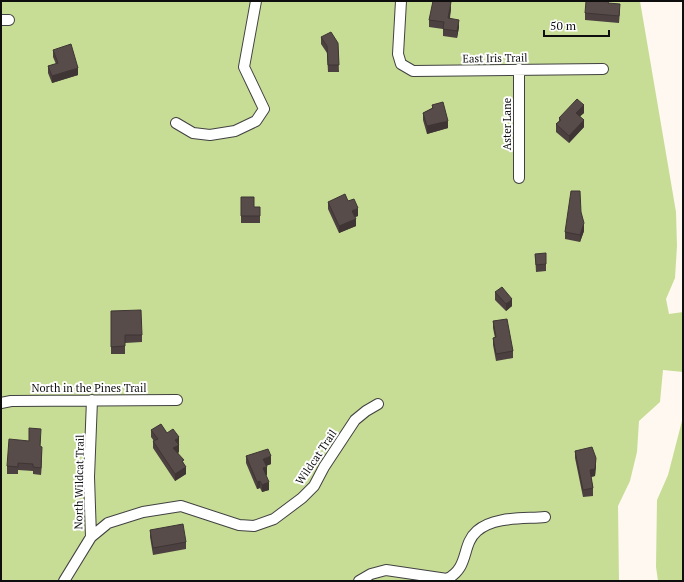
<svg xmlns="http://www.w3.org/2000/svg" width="684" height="582" viewBox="0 0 684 582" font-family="'PT Serif',serif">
  <rect width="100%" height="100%" fill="#fff8f0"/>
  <!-- forest -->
  <path fill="#c7dd96" d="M1,1H640L676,212L677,246L675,278L666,299L669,314L683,312V372L663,370L660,402L639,421L637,452L630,481L618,506L619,581H1Z
    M683,417V581H658L656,567L657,500L668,475Z"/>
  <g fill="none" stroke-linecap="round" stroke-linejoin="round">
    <!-- street casing -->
    <g stroke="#414141" stroke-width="12">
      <path id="street" d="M401,1L398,54L401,64L413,71L603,69
        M1,20H9
        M176,123L193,133L210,135L235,131L256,121L264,109L244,67L256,1
        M519,178V69
        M1,403L11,401L177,400
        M91,537L108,523L143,512L181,506L239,525L254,526L274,519L302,498L314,486L324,467L355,420L366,411L378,404
        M64,581L91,537L89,477L92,400
        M359,581L371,574L386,570L447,579C470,567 461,545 477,531C494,516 524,519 545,517"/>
    </g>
    <!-- street -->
    <use href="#street" stroke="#fff" stroke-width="10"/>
  </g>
  <!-- wall -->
  <path fill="#4c4140" d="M608,3L620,11L619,23L585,20V13Z
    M451,9L450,18L459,27L457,38L443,36V29L429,27V20Z
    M321,37L338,43L339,72H328L327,53L321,44Z
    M53,50L78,75L52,83L48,73V66L56,64L53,57Z
    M432,105L448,128L427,134L423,120V113L432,108Z
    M584,113L580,116L584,127L569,143L556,132V124L559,121V118Z
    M241,197L254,207H260V223H241Z
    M348,201L358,216L355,217L356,226L339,233L328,209V202Z
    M581,212L584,231L580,242L565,239V232Z
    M535,254L546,264V271L536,272Z
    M495,292L512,306L506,311L495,300Z
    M111,311L142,335V342L125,343V354H111Z
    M493,321L513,351V358L496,361L493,345V338H495L493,328Z
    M151,430L167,433L179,445V452L178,453L184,464L186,474L175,481L153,448V441H154L151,437Z
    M41,436L40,447L42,454L41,475L33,474V471L18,470V474H7V466L29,441Z
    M575,451L596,465L595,476L591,477L593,488V496L583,497L575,458Z
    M246,456L271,464L266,466L267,475H266L269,490L262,492L260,488L257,489L246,463Z
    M150,530L186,542V549L153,555L150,537Z"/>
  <!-- shaded-wall -->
  <path fill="#3e3534" d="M451,2V9L448,26V18Z
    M459,20V27L457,38V31Z
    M78,68V75L52,83V76Z
    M584,105V113L576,120V113Z
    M584,120V127L569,143V136Z
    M448,121V128L427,134V126Z
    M358,208V216L352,218V211Z
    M356,219V226L339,233V226Z
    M584,223V231L580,242V235Z
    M512,299V306L506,311V304Z
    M179,437V445L175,447V440Z
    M179,445V452L173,455V448Z
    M42,447V454L41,475V468Z
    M271,456V464L263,467V459Z
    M596,458V465L595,476L590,477V470Z
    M186,467V474L175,481V474Z
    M267,467V475L263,476V468Z
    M260,481V488L257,489V482Z
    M269,482V490L262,492V485Z"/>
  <!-- building -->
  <path fill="#584c4a" stroke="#3e3534" d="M433,1H446L451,2L448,18L459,20L457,31L443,29L444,22L429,20Z
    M586,1H609L608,3L620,4L619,16L585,13Z
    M331,32L338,43L339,65H328L327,46L321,37Z
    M71,44L78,68L52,76L48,66L58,63L53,50Z
    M577,99L584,105L576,113L584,120L569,136L556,124L561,120L559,118Z
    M443,102L448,121L427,126L423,113L433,108L432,105Z
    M571,191H580L581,212L584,223L580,235L565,232Z
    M345,194L348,201L354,199L358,208L352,211L356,219L339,226L328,202Z
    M241,197H254V207H260V216H241Z
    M546,253V264L536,265L535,254Z
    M502,287L512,299L506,304L495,292Z
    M141,310L142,335H125V346L111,347V311Z
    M507,319L513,351L496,354L493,338L496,337L493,321Z
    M161,424L167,433L173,429L179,437L175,440L179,445L173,448L184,460L182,461L186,467L175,474L153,441L158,439L151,430Z
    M29,428L41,429L40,446L42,447L41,468L33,467V464L18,463V467L7,466L9,439L29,441Z
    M592,447L596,458L595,469L590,470L593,488L583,490L575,451Z
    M268,449L271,456L263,459L267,467L263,468L269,482L262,485L260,481L257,482L246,456Z
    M183,524L186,542L153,548L150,530Z"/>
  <g text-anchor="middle" stroke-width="4" stroke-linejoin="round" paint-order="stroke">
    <!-- street labels -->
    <g font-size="11" fill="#0e0e0e" stroke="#fff">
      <text transform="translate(495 58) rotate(-1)" y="4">East Iris Trail</text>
      <text transform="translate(507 124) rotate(-90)" y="4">Aster Lane</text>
      <text x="89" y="392">North in the Pines Trail</text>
      <text transform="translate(316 457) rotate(-56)" y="4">Wildcat Trail</text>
      <text transform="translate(79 482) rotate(-89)" y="4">North Wildcat Trail</text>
    </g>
  </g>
  <!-- border -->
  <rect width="684" height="582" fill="none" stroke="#0e0e0e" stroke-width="4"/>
  <!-- scale -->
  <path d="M544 30v6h65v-6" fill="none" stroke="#0e0e0e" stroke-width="2"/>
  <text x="550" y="30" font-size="12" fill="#0e0e0e" stroke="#ffffff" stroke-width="3" paint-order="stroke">50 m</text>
</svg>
